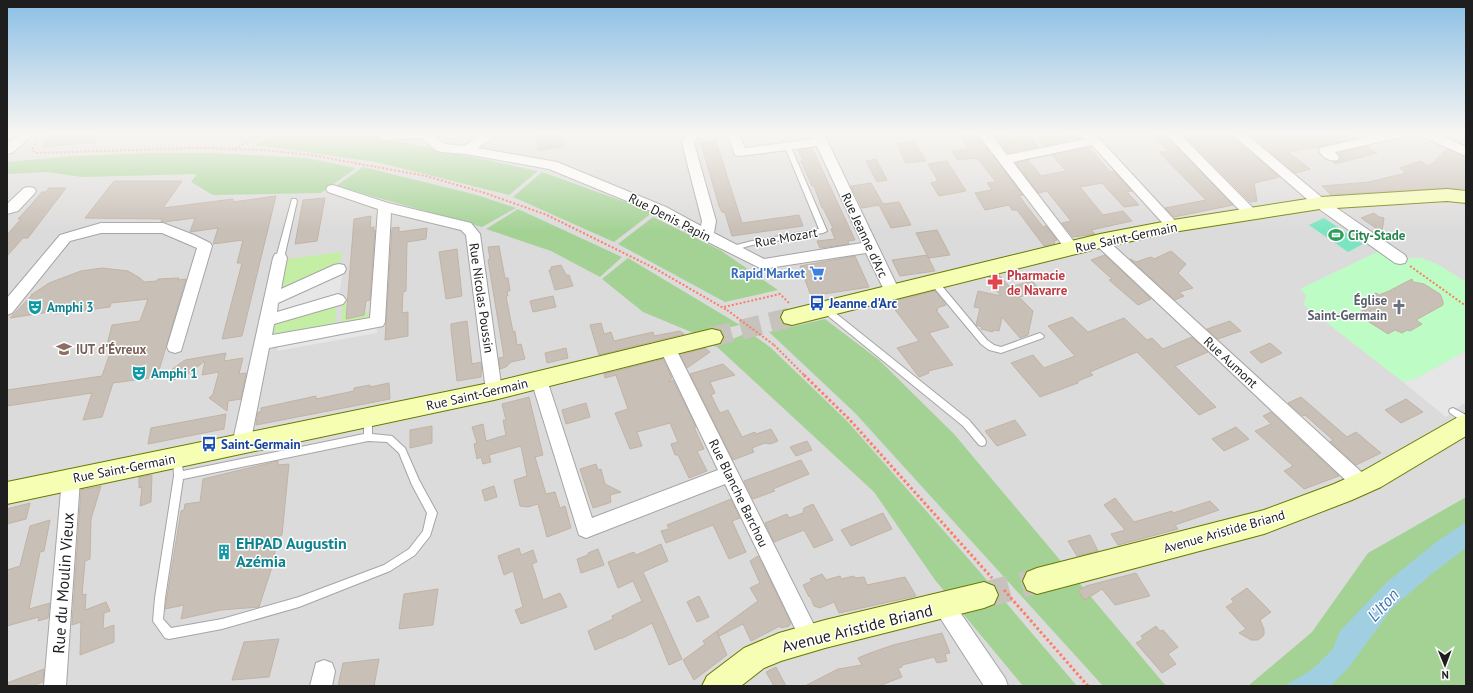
<svg xmlns="http://www.w3.org/2000/svg" width="1473" height="693" viewBox="0 0 1473 693" font-family="'PT Sans',sans-serif">
  <rect width="100%" height="100%" fill="#f0ece3"/>
  <!-- residential -->
  <path fill="#dcdbdb" d="M7,134H1466V686H7Z"/>
  <!-- grass -->
  <path fill="#c5eea5" d="M342,252L340,265L281,290L288,259Z
    M347,300L346,319L364,315L365,313L370,312L369,317L366,319L343,324L341,322L343,301Z
    M337,302L335,323L332,326L271,336L275,320Z"/>
  <!-- forest -->
  <path fill="#a4d295" d="M275,134H364L538,171L509,195L376,162L255,145Z
    M149,153H215L306,158L356,168L321,193L213,195L191,182L197,174L82,177L47,172L7,174V162L74,156Z
    M363,167L477,195L516,208L482,227L336,186Z
    M542,172L653,212L614,242L513,197Z
    M518,209L622,257L600,277L551,251L486,229Z
    M653,217L720,250L778,290L725,302L618,244Z
    M628,258L740,325L696,334L643,312L602,279Z
    M825,319L879,360L954,434L1166,686H1103L855,413L769,332Z
    M749,332L770,347L847,421L973,564L1077,686H1023L935,580L874,492L716,346Z
    M1466,497V686H1248L1312,632L1368,553Z"/>
  <!-- park -->
  <path fill="#bdfdc5" fill-rule="evenodd" d="M1377,252L1394,259L1422,258L1439,265L1466,282V351L1415,379L1403,382L1304,305L1306,295L1300,289ZM1413,281L1425,284L1440,295L1414,318L1422,324L1409,331L1405,330L1402,333L1396,329L1376,327L1358,313L1366,308L1360,304L1365,299L1376,293L1384,297Z"/>
  <!-- pitch -->
  <path fill="#7be5c1" d="M1324,218L1363,244L1348,252L1309,225Z"/>
  <!-- parking -->
  <path fill="#e6e6e6" d="M343,270L339,296L275,315L279,298Z
    M377,326V333L277,351L278,343Z
    M1466,351V402L1453,411L1446,417L1403,382L1415,379Z"/>
  <!-- water -->
  <path fill="#a0cfe1" d="M1466,522V548L1434,572L1392,608L1349,667L1331,686H1284L1310,671L1318,664L1333,649L1340,631L1386,583L1435,543Z"/>
  <!-- building -->
  <path fill="#c8bfb6" stroke="#c2b3a4" d="M69,134H94L95,142L42,147L48,136Z
    M535,134H562L565,146L538,151Z
    M959,134H977L1023,195L1019,196L1043,227L1046,226L1057,240L1054,241L1055,243L1044,246L1017,210H1012L1009,205L985,210L975,193L992,190L987,183L996,182L977,158L958,160L951,151L968,149Z
    M993,134H1008V141L1030,138L1038,147L1008,153Z
    M1072,134H1078L1081,138L1044,146L1039,140Z
    M1152,134H1165L1233,205L1174,217L1165,208L1206,200L1159,152L1168,151Z
    M1183,134H1231L1279,177L1254,183L1257,201L1250,202Z
    M1249,134H1351L1356,138L1320,147L1318,149L1315,147L1288,152L1310,169L1295,173Z
    M716,141L742,223L799,215L803,226L732,236L725,213L722,212L719,206L701,143Z
    M914,141L926,161L906,163L896,144Z
    M1367,146L1377,153L1335,164L1333,162L1339,160L1340,156L1338,153Z
    M1089,147L1110,172L1114,171L1132,191L1127,192L1139,205L1124,207L1102,183L1080,187L1103,215L1123,211L1132,221L1091,230L1095,234L1073,237L1062,223L1071,221L1047,191L1038,193L1016,163L1028,160L1041,176L1066,171L1052,155Z
    M812,148L855,240L848,241L849,244L820,248L817,241L835,239L831,229L833,228L823,208H822L814,186H812L801,161H803L798,150Z
    M1447,149L1466,157V189L1447,188L1331,195L1322,186L1369,182L1406,173L1400,168L1420,161L1429,166Z
    M876,159L887,180L877,182L866,161Z
    M947,161L966,191L939,196L931,183L938,181L928,164Z
    M114,181H182L163,208L233,199V202L276,196L242,336L222,339L242,263H237L243,240L213,244L218,228L190,232L195,218L164,222H161L162,219L85,218Z
    M871,183L883,204L899,202L911,225L891,228L879,205L862,208L851,186Z
    M49,188H66L28,238H23L7,256V235L21,219H18L29,207L42,192H46Z
    M325,198L317,241L295,244L303,200Z
    M1374,213L1379,217L1384,218L1382,232L1361,218Z
    M371,216L370,228L374,227L373,231L375,230L370,300L366,301L364,315L346,319L354,219Z
    M399,227V232L427,228L426,239L407,242L406,291L403,292L402,313L408,312V336L385,340L392,228Z
    M937,230L950,255L929,258L927,255L935,271L900,276L892,260L927,255L916,233Z
    M499,246L505,278H508L510,291H507L508,296H506L513,332L515,331L517,345L521,344L525,359L511,362L506,367L500,369L499,358L504,357L488,260L490,259L488,247Z
    M457,249L462,296L446,299L439,252Z
    M1171,251L1186,264L1178,273L1193,288L1179,292L1184,296L1175,300L1130,259L1136,262L1151,257L1154,259Z
    M1105,255L1151,299L1138,305L1109,280L1112,279L1091,260Z
    M855,256L869,287L811,296L800,266Z
    M561,265L566,275H569L573,286L555,290L549,270H551V267Z
    M102,268L128,271L140,278L144,282L157,281L158,279L179,278L178,280L186,279L157,377L113,383L102,417L83,420L92,393L7,406V390L102,376L111,350L107,345L112,325L140,321L148,299L111,303L110,307L55,314L56,311L10,318L32,295H31L49,283L81,271Z
    M999,275L1010,287L1032,281L1041,291L1019,297L1033,311L1028,335L1020,338L1002,317L999,331L993,330V332L981,329L982,327L976,325L980,308L974,307L978,291L1001,296L989,282V277Z
    M1412,279L1413,282L1424,284L1440,294L1443,301V305L1416,320L1422,324L1410,331L1407,330L1402,333L1395,330L1388,334L1366,320L1368,319L1358,313L1365,309L1360,304L1365,299L1376,293L1379,295L1389,291Z
    M935,291L946,305L937,308L938,310H936L949,327L929,333L953,365L928,371L929,373L919,377L897,348L919,341L889,302Z
    M553,296L556,307L533,312L530,301Z
    M1072,317L1088,332L1124,318L1147,340L1152,338L1163,349L1192,337L1208,352L1175,366L1216,407L1199,415L1137,352L1090,372L1093,375L1078,381V383L1040,397L1011,363L1033,355L1044,368L1075,356L1048,326Z
    M467,321L472,364L481,362L482,372L481,373V377L457,381L451,329V324Z
    M1230,321L1241,331L1218,339L1207,329Z
    M601,323L604,334L611,332L614,341L653,332L654,336L680,331L684,334L599,355L590,325Z
    M1270,343L1282,353L1261,363L1250,352Z
    M566,348L568,358L547,363L545,353Z
    M705,348L710,352L687,368L680,355Z
    M226,353L224,361L243,358L239,374L246,373L241,399L228,401L227,411L209,398L213,394L219,372L202,375L205,361L182,378L169,380L171,370L185,360Z
    M663,359L672,378L668,382L673,380L696,427H694L704,449L697,451L707,471L689,478L678,455H675L671,444L678,442L670,423L637,432L642,446L630,449L615,413L628,409L616,375L605,378L604,374Z
    M723,364L735,375L710,382L715,393L711,395L720,413L728,410L742,437L755,432L756,434L771,429L778,441L770,444L765,443L752,448L754,452L733,460L690,374Z
    M389,383L390,399L256,425L258,412H261V408L316,396V399L354,391V388L370,385V387Z
    M529,397L543,455L535,457L546,494L555,492L560,508L565,506L571,528L547,537L538,504L528,507L520,506L514,480L527,476L521,446L489,455L491,462L483,464L481,457L477,459L474,444L477,443L472,427L483,424L486,441L506,435L503,420H506L502,404Z
    M1301,397L1347,437L1356,432L1381,453L1356,465L1330,442L1333,440L1305,415L1303,416L1288,403Z
    M1406,399L1423,412L1401,423L1385,410Z
    M586,403L590,417L566,424L562,410Z
    M1271,412L1339,476L1304,489L1284,471L1293,466L1255,431L1271,424L1263,416Z
    M226,414L224,429L148,444L151,428Z
    M1015,420L1026,435L997,446L985,431Z
    M432,426V443L410,448V430Z
    M1236,427L1249,439L1224,451L1212,439Z
    M807,441L812,450L796,456L790,447Z
    M801,460L809,474L773,489L775,491L753,499L744,481Z
    M278,461V465L289,464L282,535L278,537L272,567L259,607L221,610L181,619L184,605L165,609L181,511L184,510L185,504L200,502L203,479Z
    M596,464L598,470L601,469L605,484L621,492L610,495L611,502L609,503L593,508L580,469Z
    M152,475L151,502L140,506L142,487L139,488V477Z
    M101,486L91,519L90,559L85,561L82,595L86,594L85,610L106,602L110,611L104,613L103,629L114,625V642L80,655L81,622L72,625L81,490Z
    M494,486L497,497L485,501L482,490Z
    M1115,498L1134,522L1172,511L1173,513L1210,501L1219,510L1175,525L1178,529L1118,545L1111,534L1125,530L1104,505Z
    M731,499L740,518L732,521L746,552L729,559L713,525L666,543L661,531L669,529L667,525Z
    M30,503L26,519L7,524V509Z
    M813,504L833,540L814,548L804,530L774,542L765,523L787,514L789,518L803,513L804,508Z
    M883,513L892,529L851,546L841,530Z
    M50,520L44,551L40,552L29,609L50,603L48,618L38,621L39,617L7,626V570L20,566L30,526Z
    M1090,535L1098,551L1077,556L1068,541Z
    M661,544L668,561L643,572L682,659L669,665L652,623L621,639V638L595,650L588,631L613,619L612,616L642,601L633,581L618,588L608,562L634,552L636,555Z
    M519,548L521,555L533,550L537,562L532,564L543,600L560,593L567,607L521,624L515,610L523,607L513,571L504,575L498,556Z
    M598,549L604,565L581,573L577,559L588,555V553Z
    M758,556L791,623L789,626L781,628L780,626L751,641L743,624L719,636L717,632L727,655L694,680L683,660L705,644L703,641L758,601L750,588L760,583L750,561Z
    M1136,573L1150,596L1115,605L1102,589L1085,600L1078,591L1086,586Z
    M822,574L826,580L840,576L841,579L854,576L855,578L864,577L867,585L905,577L916,596L839,613L834,602L820,608L814,606L810,596L809,597L803,585L812,581L810,579Z
    M1247,588L1271,612L1260,620L1264,629V635L1258,640H1251L1239,633L1246,629L1226,607L1234,602L1231,599Z
    M438,589L433,625L399,629L404,594Z
    M699,596L709,617L697,622L687,602Z
    M1156,626L1160,631L1163,630L1178,647L1168,654L1176,664L1162,673L1136,643L1143,639L1141,636Z
    M942,633L950,653L945,654L947,661L937,663L934,657L902,665V667L898,668L902,677L879,686H805L838,669L862,665L858,658L870,653L893,645Z
    M279,639L269,677L232,680L244,642Z
    M379,659L374,686H338L343,663Z
    M776,667L786,686H774L766,672Z
    M44,669L43,682L37,684L36,686H7V683Z"/>
  <g fill="none" stroke-linecap="round" stroke-linejoin="round">
    <!-- secondary-tunnel-far1 -->
    <path stroke="#c6c3bc" stroke-width="20" stroke-dasharray="20 10" stroke-linecap="butt" d="M712,337L792,317"/>
    <!-- secondary-tunnel -->
    <path stroke="#c6c3bc" stroke-width="26" stroke-dasharray="26 13" stroke-linecap="butt" d="M984,595L1037,581"/>
    <!-- lane casing -->
    <g stroke="#a5a5a5" stroke-width="2">
      <path id="lane" d="M788,145L791,147L827,231L823,233L752,245L732,251H729L728,249L729,247L752,241L819,229L785,147Z
        M292,199H296L297,201L284,258L280,261L276,258Z
        M934,279L937,280L987,340L994,345L1001,347L1040,333L1044,336L1043,338L1001,353L989,350L981,344L931,284L930,282Z
        M825,306L828,307L969,420L985,439L986,442L985,445L982,446L979,445L963,426L822,311L821,309L822,307Z
        M1453,408L1466,415V424L1450,413L1449,411L1450,409Z
        M368,414L371,416L372,418V434L392,436L405,448L419,480L437,513L430,536L415,555L390,571L299,607L222,629L169,639L165,638L153,621L155,598L174,476L173,458L174,455L177,454L180,455L183,471L364,434V418L365,416ZM368,441L387,442L399,453L412,485L427,513L423,531L409,549L384,565L299,597L222,619L171,628L163,619L165,598L183,479Z"/>
    </g>
    <!-- street casing -->
    <g stroke="#a5a5a5" stroke-width="2">
      <path id="street" d="M19,134H34L12,153L7,154V144Z
        M379,134H440L436,137L445,144L464,146L482,134H497L478,148L557,162L666,207L701,226L702,221L682,143L686,134H701L696,138L694,143L716,221L714,233L764,259L862,243L817,146L740,156L735,155L727,134H739L745,148L814,139L812,134H824L900,292L897,296L892,297L887,296L866,253L762,269L702,239L656,213L549,169L466,154L442,152L437,151L421,138L384,140L380,139L378,136Z
        M978,134H991L1007,155L1086,139L1082,134H1095L1180,226L1178,229L1173,231L1168,229L1092,145L1013,162L1079,248L1077,251L1072,253L1067,251Z
        M1166,134H1180L1256,211L1258,214L1256,217L1251,219L1246,217Z
        M1232,134H1246L1325,200L1405,255L1407,259L1405,263L1400,264L1395,263L1315,206Z
        M1380,134H1404L1402,137L1335,152L1339,157L1338,160C1330,162 1323,158 1319,151L1320,148Z
        M1421,134H1438L1466,147V156L1423,137Z
        M333,185L388,203L471,223L480,234L502,391L500,396L494,398L488,396L486,391L466,235L461,230L391,213L385,322L383,326L269,348L250,445L247,450L241,452L235,450L232,445L273,258L275,254L280,253L285,254L287,258L281,289L334,265L339,264L344,265L346,269L344,273L278,303L277,312L338,294L343,296L346,300L343,304L274,324L272,335L370,318L378,209L328,192L326,189L328,186Z
        M29,187L34,188L36,191L34,194L18,211L7,214V204L24,188Z
        M101,223H163L194,235L210,243L212,246L181,351L175,353L169,351L167,347L197,248L162,233H101L70,241L12,313L7,315V298L60,235Z
        M1100,236L1105,238L1368,478L1371,484L1368,490L1362,492L1356,490L1095,244L1093,241L1095,238Z
        M668,343L674,345L817,631L820,638L817,645L810,648L803,645L725,484L586,538L579,535L531,380L533,375L539,373L545,375L547,380L592,518L718,470L660,349L662,345Z
        M71,471L77,473L80,479L66,686H44L62,479L65,473Z
        M944,596L951,599L1005,678L1008,686H984L937,613L934,606L937,599Z
        M324,660L332,663L335,671L332,686H310L316,663Z"/>
    </g>
    <!-- secondary casing -->
    <g stroke="#677a00" stroke-width="2">
      <path id="secondary" d="M1447,189L1466,191V203L1447,201L1320,209L1173,232L1100,248L792,325L784,323L781,317L784,311L792,309L1100,234L1173,220L1320,197Z
        M712,329L720,331L723,337L720,343L494,400L7,504V482L494,382Z
        M1466,414V436L1381,487L1352,500L1264,534L1037,594L1027,590L1023,581L1027,572L1037,568L1264,510L1334,484L1363,471L1458,417Z
        M984,582L994,586L998,595L994,604L984,608L825,648L781,661L764,668L741,686H702L707,676L744,648L779,633L825,620Z"/>
    </g>
    <!-- path-far1 -->
    <path stroke="#ff7c65" stroke-width="2" stroke-dasharray="2 2" stroke-linecap="butt" d="M37,140L32,149L35,153L200,148L264,150L311,155L426,176L485,193L547,215L656,269L727,310
      M235,149L262,134
      M1410,266L1466,306
      M724,307L780,294L789,303
      M774,345L805,376"/>
    <!-- path -->
    <path stroke="#ff7c65" stroke-width="3" stroke-dasharray="2.5 2.5" stroke-linecap="butt" d="M804,375L849,419L992,578
      M1004,590L1088,686"/>
    <!-- lane -->
    <use href="#lane" fill="#fff" fill-rule="evenodd"/>
    <!-- street -->
    <use href="#street" fill="#fff" fill-rule="evenodd"/>
    <!-- secondary -->
    <use href="#secondary" fill="#f6feb3" fill-rule="evenodd"/>
    <!-- path-bridge -->
    <path stroke="#ff7c65" stroke-width="2" stroke-dasharray="2 2" stroke-linecap="butt" d="M727,310L774,345"/>
  </g>
  <!-- sky -->
  <linearGradient id="sky" x2="0" y2="1"><stop stop-color="#8bbfe5"/><stop offset="0.58" stop-color="#f8f6f2"/><stop offset="1" stop-color="#f8f6f2" stop-opacity="0"/></linearGradient>
  <rect width="1473" height="231" fill="url(#sky)"/>
  <!-- icons -->
  <defs>
    <g id="stadium-bare" transform="scale(1.2)"><path d="M0-5a6.5 5 0 1 0 0 10a6.5 5 0 1 0 0-10ZM-3.5-1.8h7v3.6h-7Z" fill="#2e9e5b" stroke="#fff" stroke-width="2.5" paint-order="stroke"/></g>
    <g id="supermarket-bare" transform="scale(1.2)"><path d="M-6-5.5h2.5l.6 2H6L4.5 2H-2.5L-4.4-4H-6ZM-1.5 3.2a1.3 1.3 0 1 0 .1 0ZM3 3.2a1.3 1.3 0 1 0 .1 0Z" fill="#3f7fe0" stroke="#fff" stroke-width="2.5" paint-order="stroke"/></g>
    <g id="pharmacy-bare" transform="scale(1.2)"><path d="M-2-6h4v4h4v4h-4v4h-4v-4h-4v-4h4Z" fill="#e0444e" stroke="#fff" stroke-width="2.5" paint-order="stroke"/></g>
    <g id="bus-bare" transform="scale(1.2)"><path d="M-5-6H5V4H4V6H2V4H-2V6H-4V4H-5ZM-3.5-4V0h7V-4ZM-3.5 1.2v1.5H-2V1.2ZM2 1.2v1.5H3.5V1.2Z" fill="#1a4fb4" stroke="#fff" stroke-width="2.5" paint-order="stroke"/></g>
    <g id="theatre-bare" transform="scale(1.2)"><path d="M-5-5.5Q0-4 5-5.5V0Q5 5 0 6Q-5 5-5 0ZM-3.3-2.5H-1v1.5H-3.3ZM1-2.5H3.3v1.5H1ZM-2.8 1Q0 5.5 2.8 1Z" fill="#0f9aa8" stroke="#fff" stroke-width="2.5" paint-order="stroke"/></g>
    <g id="church-bare" transform="scale(1.2)"><path d="M-1.2-6h2.4v3.5h3.3v2.4h-3.3V6h-2.4V-.1h-3.3v-2.4h3.3Z" fill="#6b7280" stroke="#fff" stroke-width="2.5" paint-order="stroke"/></g>
    <g id="university-bare" transform="scale(1.2)"><path d="M0-5L7-2L0 1L-7-2ZM-4 1L0 2.5L4 1V4Q0 6-4 4Z" fill="#8d6e63" stroke="#fff" stroke-width="2.5" paint-order="stroke"/></g>
    <g id="building-bare" transform="scale(1.2)"><path d="M-4-6H4V6H1V3H-1V6H-4ZM-2.5-4.3h1.7v1.8h-1.7ZM.8-4.3h1.7v1.8H.8ZM-2.5-1h1.7V.8h-1.7ZM.8-1h1.7V.8H.8Z" fill="#0f9aa8" stroke="#fff" stroke-width="2.5" paint-order="stroke"/></g>
  </defs>
  <g fill-rule="evenodd">
    <use href="#stadium-bare" x="1336" y="235"/>
    <use href="#supermarket-bare" x="817" y="273"/>
    <use href="#pharmacy-bare" x="995" y="282"/>
    <use href="#bus-bare" x="817" y="303"/>
    <use href="#theatre-bare" x="35" y="307"/>
    <use href="#church-bare" x="1399" y="307"/>
    <use href="#university-bare" x="64" y="349"/>
    <use href="#theatre-bare" x="139" y="373"/>
    <use href="#bus-bare" x="209" y="444"/>
    <use href="#building-bare" x="224" y="552"/>
  </g>
  <g text-anchor="middle" stroke-width="3" stroke-linejoin="round" paint-order="stroke">
    <!-- street labels -->
    <g font-size="13" fill="#1e1e1e" stroke="#fff">
      <text transform="translate(670 217) rotate(27)" y="5">Rue Denis Papin</text>
      <text transform="translate(865 235) rotate(65)" y="5">Rue Jeanne d'Arc</text>
      <text transform="translate(786 237) rotate(-10)" y="5">Rue Mozart</text>
      <text transform="translate(1126 237) rotate(-12)" y="5">Rue Saint-Germain</text>
      <text transform="translate(482 298) rotate(82)" y="5">Rue Nicolas Poussin</text>
      <text transform="translate(1231 362) rotate(43)" y="5">Rue Aumont</text>
      <text transform="translate(477 394) rotate(-13)" y="5">Rue Saint-Germain</text>
      <text transform="translate(124 468) rotate(-11)" y="5">Rue Saint-Germain</text>
      <text transform="translate(739 493) rotate(64)" y="5">Rue Blanche Barchou</text>
      <text transform="translate(1224 531) rotate(-16)" y="5">Avenue Aristide Briand</text>
    </g>
    <!-- leisure labels -->
    <g font-size="13" font-weight="bold" fill="#27864d" stroke="#fff" text-anchor="start">
      <text x="1348" y="240">City-Stade</text>
    </g>
    <!-- shop labels -->
    <g font-size="13" font-weight="bold" fill="#366cbe" stroke="#fff" text-anchor="end">
      <text x="805" y="278">Rapid'Market</text>
    </g>
    <!-- health labels -->
    <g font-size="13" font-weight="bold" fill="#be3a42" stroke="#fff" text-anchor="start">
      <text x="1007" y="280">Pharmacie<tspan x="1007" dy="15">de Navarre</tspan></text>
    </g>
    <!-- worship labels -->
    <g font-size="13" font-weight="bold" fill="#5b616d" stroke="#fff" text-anchor="end">
      <text x="1387" y="305">Église<tspan x="1387" dy="15">Saint-Germain</tspan></text>
    </g>
    <!-- transit labels -->
    <g font-size="13" font-weight="bold" fill="#164399" stroke="#fff" text-anchor="start">
      <text x="829" y="308">Jeanne d'Arc</text>
      <text x="221" y="449">Saint-Germain</text>
    </g>
    <!-- culture labels -->
    <g font-size="13" font-weight="bold" fill="#0d838f" stroke="#fff" text-anchor="start">
      <text x="47" y="312">Amphi 3</text>
      <text x="151" y="378">Amphi 1</text>
    </g>
    <!-- education labels -->
    <g font-size="13" font-weight="bold" fill="#785e54" stroke="#fff" text-anchor="start">
      <text x="76" y="354">IUT d'Évreux</text>
    </g>
    <!-- near-culture labels -->
    <g font-size="16" font-weight="bold" fill="#0d838f" stroke="#fff" text-anchor="start">
      <text x="236" y="549">EHPAD Augustin<tspan x="236" dy="18">Azémia</tspan></text>
    </g>
    <!-- near-street labels -->
    <g font-size="16" fill="#1e1e1e" stroke="#fff">
      <text transform="translate(63 583) rotate(-86)" y="6">Rue du Moulin Vieux</text>
      <text transform="translate(857 628) rotate(-14)" y="6">Avenue Aristide Briand</text>
    </g>
    <!-- near-water labels -->
    <g font-size="17" font-style="italic" fill="#4376b4" stroke="#fff">
      <text transform="translate(1383 605) rotate(-48)" y="6">L'Iton</text>
    </g>
  </g>
  <!-- border -->
  <rect width="1473" height="693" fill="none" stroke="#1e1e1e" stroke-width="16"/>
  <!-- north arrow -->
  <g transform="translate(1445 665) rotate(179)" stroke="#ffffff" stroke-width="3" paint-order="stroke">
  <path d="M0-3L7 15L0 10L-7 15Z" fill="#1e1e1e"/>
  <text y="-6" font-size="11" font-weight="bold" text-anchor="middle" fill="#1e1e1e">N</text>
  </g>
</svg>
